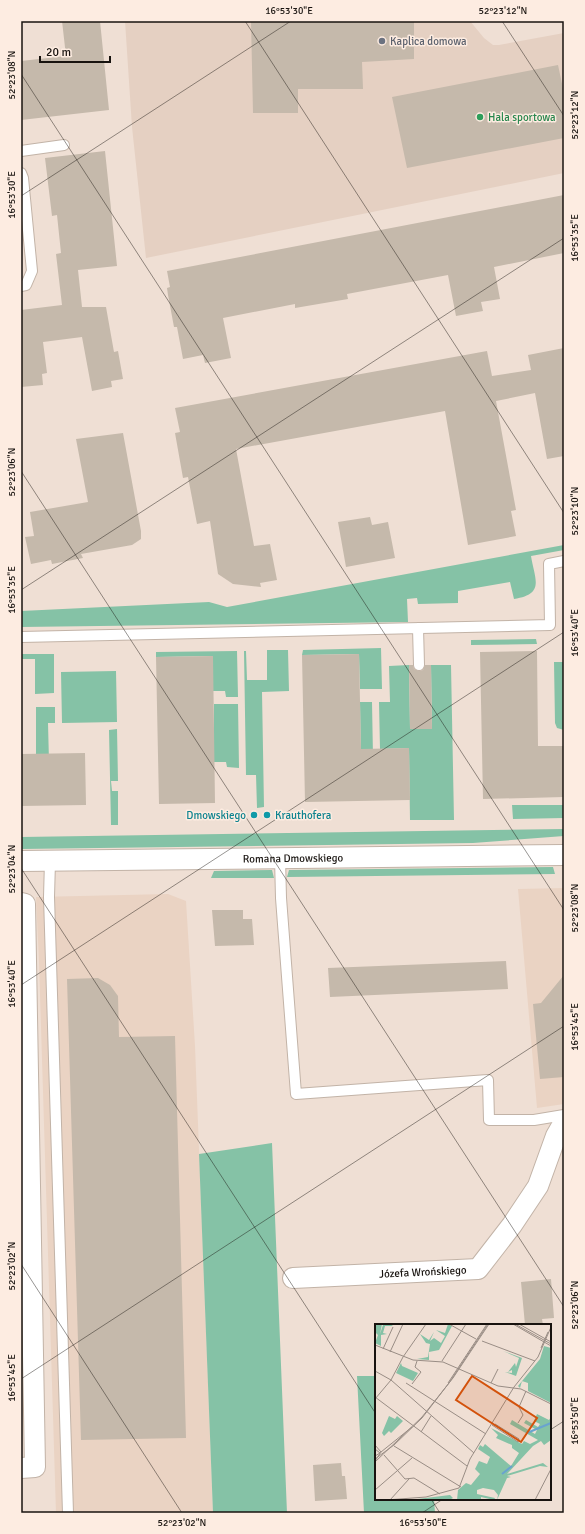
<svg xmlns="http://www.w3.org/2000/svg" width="585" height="1534" viewBox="0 0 585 1534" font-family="Signika,sans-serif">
  <rect width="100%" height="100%" fill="#efdfd4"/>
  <!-- built -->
  <path fill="#ead3c3" d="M564,888V1104L537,1108L518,889Z
    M168,894L186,901L195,1046L213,1513H56L39,962L36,897Z"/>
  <!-- education -->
  <path fill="#e5d0c2" d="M125,21H470L484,38L493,45H499L564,33V173L146,258L132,127Z"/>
  <!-- green -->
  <path fill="#85c2a6" d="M564,545V550L531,556C535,580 545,594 514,599L510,582L458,591V603L418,604L417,598L407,599L408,622L21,627V611L209,602L227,607Z
    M536,639L537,644L471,645V640Z
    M381,648L382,689H360L359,654L302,655L303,650Z
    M267,650H288L289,691L262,692L264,807L257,808L256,775H246L244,651H246L247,680H267Z
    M237,651L238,697H226L225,691H213V656L156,657V652Z
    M21,654H54V693L35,694V659H21Z
    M554,662H564V730L557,728L555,723Z
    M409,665L410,729H432L431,665H451L454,820H410L409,748L380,749L379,702H390L389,666Z
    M116,671L117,722L62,723L61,672Z
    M360,702H372L373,757H361Z
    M214,704H238L239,768L227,767L226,762H214Z
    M36,707H55V723H48L49,762H36Z
    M117,729L118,781H111L112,791H118V825H111L109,730Z
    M564,805V818L513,819L512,805Z
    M564,829V836L473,843L21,849V837Z
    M553,867L555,874L287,877L289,870Z
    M272,870L274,878H211L214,871Z
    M272,1143L287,1513H213L199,1154Z
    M357,1376H376V1499H434L435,1513H364Z"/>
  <!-- building -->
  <path fill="#c5b9ab" d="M62,21H100L109,110L21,120V61L66,56Z
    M251,21H414V59L362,62L363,89H298V113H253Z
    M558,65L564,93V138L407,168L392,97Z
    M105,151L117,266L78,270L82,307H106L114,352L118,351L123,379L111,381L112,387L92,391L82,337L43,342L47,373L42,374L43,385L21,387V310L62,305L56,254L61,253L57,215L52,216L45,158Z
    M564,195V253L494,267L500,299L481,302L483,311L456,316L448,275L347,294L348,299L295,308V304L223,318L231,358L205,363L203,355L183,359L177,327H174L168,295L167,288L170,287L167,271Z
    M564,348V456L547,459L535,393L496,401L516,510L511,511L516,536L468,545L445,411L236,449L254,546L270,544L277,580L260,583L261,587L233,584L218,574L210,521L197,524L188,477L183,478L175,433L180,432L175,408L487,351L492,376L531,370L528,355Z
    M123,433L141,531V539L132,545L81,554L83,558L52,564L51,560L31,564L25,537L34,536L30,512L88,502L76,439Z
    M370,517L372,525L388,522L395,558L346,567L338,522Z
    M537,651L538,746H564V797L483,799L480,652Z
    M359,654L361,749L409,748L410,800L305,802L302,655Z
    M213,656L215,803L159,804L156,657Z
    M409,665H413L414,669L419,671L423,670L425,665H431L432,729H410Z
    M85,753L86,805L21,806V754Z
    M212,910H243V919H252L254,945L215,946Z
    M506,961L508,989L330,997L328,968Z
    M564,975V1077L540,1079L533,1004L541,1003Z
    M98,978L110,985L118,996L119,1037L175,1036L186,1438L81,1440L67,979Z
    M551,1279L554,1318L542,1319L543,1325H525L521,1282Z
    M341,1463L342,1476H345L347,1499L315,1501L313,1465Z"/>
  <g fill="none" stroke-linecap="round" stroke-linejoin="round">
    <!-- lane casing -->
    <g stroke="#c2b3a7" stroke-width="12">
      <path id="lane" d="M21,151L64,145
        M21,173L23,178L32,271L26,285L21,286
        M418,628L419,665
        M21,637L550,625L549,564L564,561
        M280,858L281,898L296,1094L488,1080L489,1120H534L564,1115
        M50,861L49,897L68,1513"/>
    </g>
    <!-- street casing -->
    <g stroke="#c2b3a7" stroke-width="22">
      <g id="street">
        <path id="s1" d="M21,861L564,855"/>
        <path d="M21,903L25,904L35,1467L21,1468"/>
        <path id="s2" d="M293,1278L478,1269L512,1225L538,1186L556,1136L564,1122"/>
      </g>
    </g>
    <!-- lane -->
    <use href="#lane" stroke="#fff" stroke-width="10"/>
    <!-- street -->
    <use href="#street" stroke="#fff" stroke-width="20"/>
  </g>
  <!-- ticks -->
  <path fill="none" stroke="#18130f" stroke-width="1" stroke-opacity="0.45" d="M245,21L564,513M502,21L564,116M21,74L564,910M21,196L291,21M21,471L564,1307M21,590L564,238M21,868L376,1414M21,985L564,632M21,1264L182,1513M21,1379L564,1026M550,1430L564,1421M431,1499L440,1513M422,1513L443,1499"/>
  <!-- markers -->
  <circle fill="#6b7280" stroke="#fdece1" stroke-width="1.5" cx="382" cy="41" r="4"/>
  <circle fill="#2e9e5b" stroke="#fdece1" stroke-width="1.5" cx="480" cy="117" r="4"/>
  <g fill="#0f9aa8" stroke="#fdece1" stroke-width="1.5">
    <circle cx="254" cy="815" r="4"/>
    <circle cx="267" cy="815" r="4"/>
  </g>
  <g text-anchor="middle" stroke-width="3" stroke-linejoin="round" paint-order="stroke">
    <!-- worship labels -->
    <g font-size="11" fill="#5b616d" stroke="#fdece1" text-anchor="start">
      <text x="390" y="45">Kaplica domowa</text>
    </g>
    <!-- leisure labels -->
    <g font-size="11" fill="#27864d" stroke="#fdece1" text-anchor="start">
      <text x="488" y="121">Hala sportowa</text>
    </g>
    <!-- culture labels -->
    <g font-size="11" fill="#0d838f" stroke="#fdece1" text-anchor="end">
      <text x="246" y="819">Dmowskiego</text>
      <text x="275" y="819" text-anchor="start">Krauthofera</text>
    </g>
    <!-- street labels -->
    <g font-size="11" fill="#18130f" stroke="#fdece1">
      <text dy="4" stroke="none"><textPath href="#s1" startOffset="272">Romana Dmowskiego</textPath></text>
      <text dy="4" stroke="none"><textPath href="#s2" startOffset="130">Józefa Wrońskiego</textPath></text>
    </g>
  </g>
  <!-- overview -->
  <g transform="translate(375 1324)">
    <rect width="176" height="176" fill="#efdfd4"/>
    <path d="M1,0H7L5,10L8,1L15,0L18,2H10L8,9L12,10L6,11V22L0,19L3,11L0,8ZM73,0L77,2L64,26L54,28V36L42,35L53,33L55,20L51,19L45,10L54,16L59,8L55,17L59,14L66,19L70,12L61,6L70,9ZM169,22L176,24V79L153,67V59L147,57L145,64L143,62L165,35ZM128,27L147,34L141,52L130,48L137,49V46L133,48L140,39L141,43L144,34ZM26,39L27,42L43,49L38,57L21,49ZM162,90L174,96L176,93V116L169,121L166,117L158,122L132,150L168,139L173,143L165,142L132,152L136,153L132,154L122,176L123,171L119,166L108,164L102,166V170L120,174L119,176L106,173V176H82L83,166L91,159L96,161L105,150L100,145L104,137L112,140L115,133L103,125L105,121L108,123L110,120L136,142L144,129L137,124V121L121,114L123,111L116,104L147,120L149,117L155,120L163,116L135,100L137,96L160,110L162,106L149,99L151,96L163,103L165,100L159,97ZM14,92L20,95L22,92L28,97L16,109L14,107L9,112L7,109ZM75,171L78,174L74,176H34Z" fill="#85c2a6"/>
    <path fill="none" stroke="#69a3cf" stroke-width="2" d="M152,109L176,99M127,150L137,142"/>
    <path fill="none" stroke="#998d85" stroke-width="1" d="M74,0L101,15M138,0L176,22M140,0L176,20M144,0L176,18M107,17L160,37M0,21L38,36L68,38L123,62L146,65L176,80M166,24L173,8M8,25L18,3M15,28L28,0M67,37L91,0M0,47L16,56L99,129M31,59L111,110M73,59L112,0M116,59L123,45M37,60L46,48L40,43L42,37M0,73L92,142M0,75L16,56L28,33L51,0M143,99L148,91L144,83L151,67M117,101L143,118L144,115L120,100L119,102M46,108L56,92M0,121L6,128L0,137M19,122L86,163M0,125L5,129L0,132M6,128L37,103M9,131L30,155L39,154L65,170M0,135L19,121L47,94L74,59L113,0M1,137L47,93L78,54L114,0M0,166L37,134M11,176L51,173L84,164L95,135L139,63L163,33L176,3M15,176L34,155M160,176L176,145"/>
    <path fill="#d3520c" fill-opacity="0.15" stroke="#d3520c" stroke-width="2" d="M97,52L162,94L146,118L81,76Z"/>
    <rect width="176" height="176" fill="none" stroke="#18130f" stroke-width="2"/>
  </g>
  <!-- border -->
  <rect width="585" height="1534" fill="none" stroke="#fdece1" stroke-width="44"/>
  <!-- scale -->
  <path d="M40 56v6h70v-6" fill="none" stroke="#18130f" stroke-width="2"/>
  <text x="46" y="56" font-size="12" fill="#18130f" stroke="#fdece1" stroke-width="3" paint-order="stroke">20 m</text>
  <rect x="22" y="22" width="541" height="1490" fill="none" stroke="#18130f" stroke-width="1.5"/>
  <g font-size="10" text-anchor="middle" fill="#18130f">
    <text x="289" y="14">16°53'30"E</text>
    <text x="503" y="14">52°23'12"N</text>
    <text transform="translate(11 75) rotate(-90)" y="4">52°23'08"N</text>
    <text transform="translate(574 115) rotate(-90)" y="4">52°23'12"N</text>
    <text transform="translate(11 195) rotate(-90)" y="4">16°53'30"E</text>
    <text transform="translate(574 238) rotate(-90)" y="4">16°53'35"E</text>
    <text transform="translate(11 472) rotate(-90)" y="4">52°23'06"N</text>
    <text transform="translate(574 511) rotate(-90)" y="4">52°23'10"N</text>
    <text transform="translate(11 590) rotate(-90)" y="4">16°53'35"E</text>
    <text transform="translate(574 633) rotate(-90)" y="4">16°53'40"E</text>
    <text transform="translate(11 869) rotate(-90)" y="4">52°23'04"N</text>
    <text transform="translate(574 908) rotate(-90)" y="4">52°23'08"N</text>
    <text transform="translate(11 984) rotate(-90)" y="4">16°53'40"E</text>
    <text transform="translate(574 1027) rotate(-90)" y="4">16°53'45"E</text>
    <text transform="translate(11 1266) rotate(-90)" y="4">52°23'02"N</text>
    <text transform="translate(574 1305) rotate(-90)" y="4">52°23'06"N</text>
    <text transform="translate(11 1378) rotate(-90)" y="4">16°53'45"E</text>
    <text transform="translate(574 1421) rotate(-90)" y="4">16°53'50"E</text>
    <text x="182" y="1526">52°23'02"N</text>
    <text x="423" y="1526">16°53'50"E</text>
  </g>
</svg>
